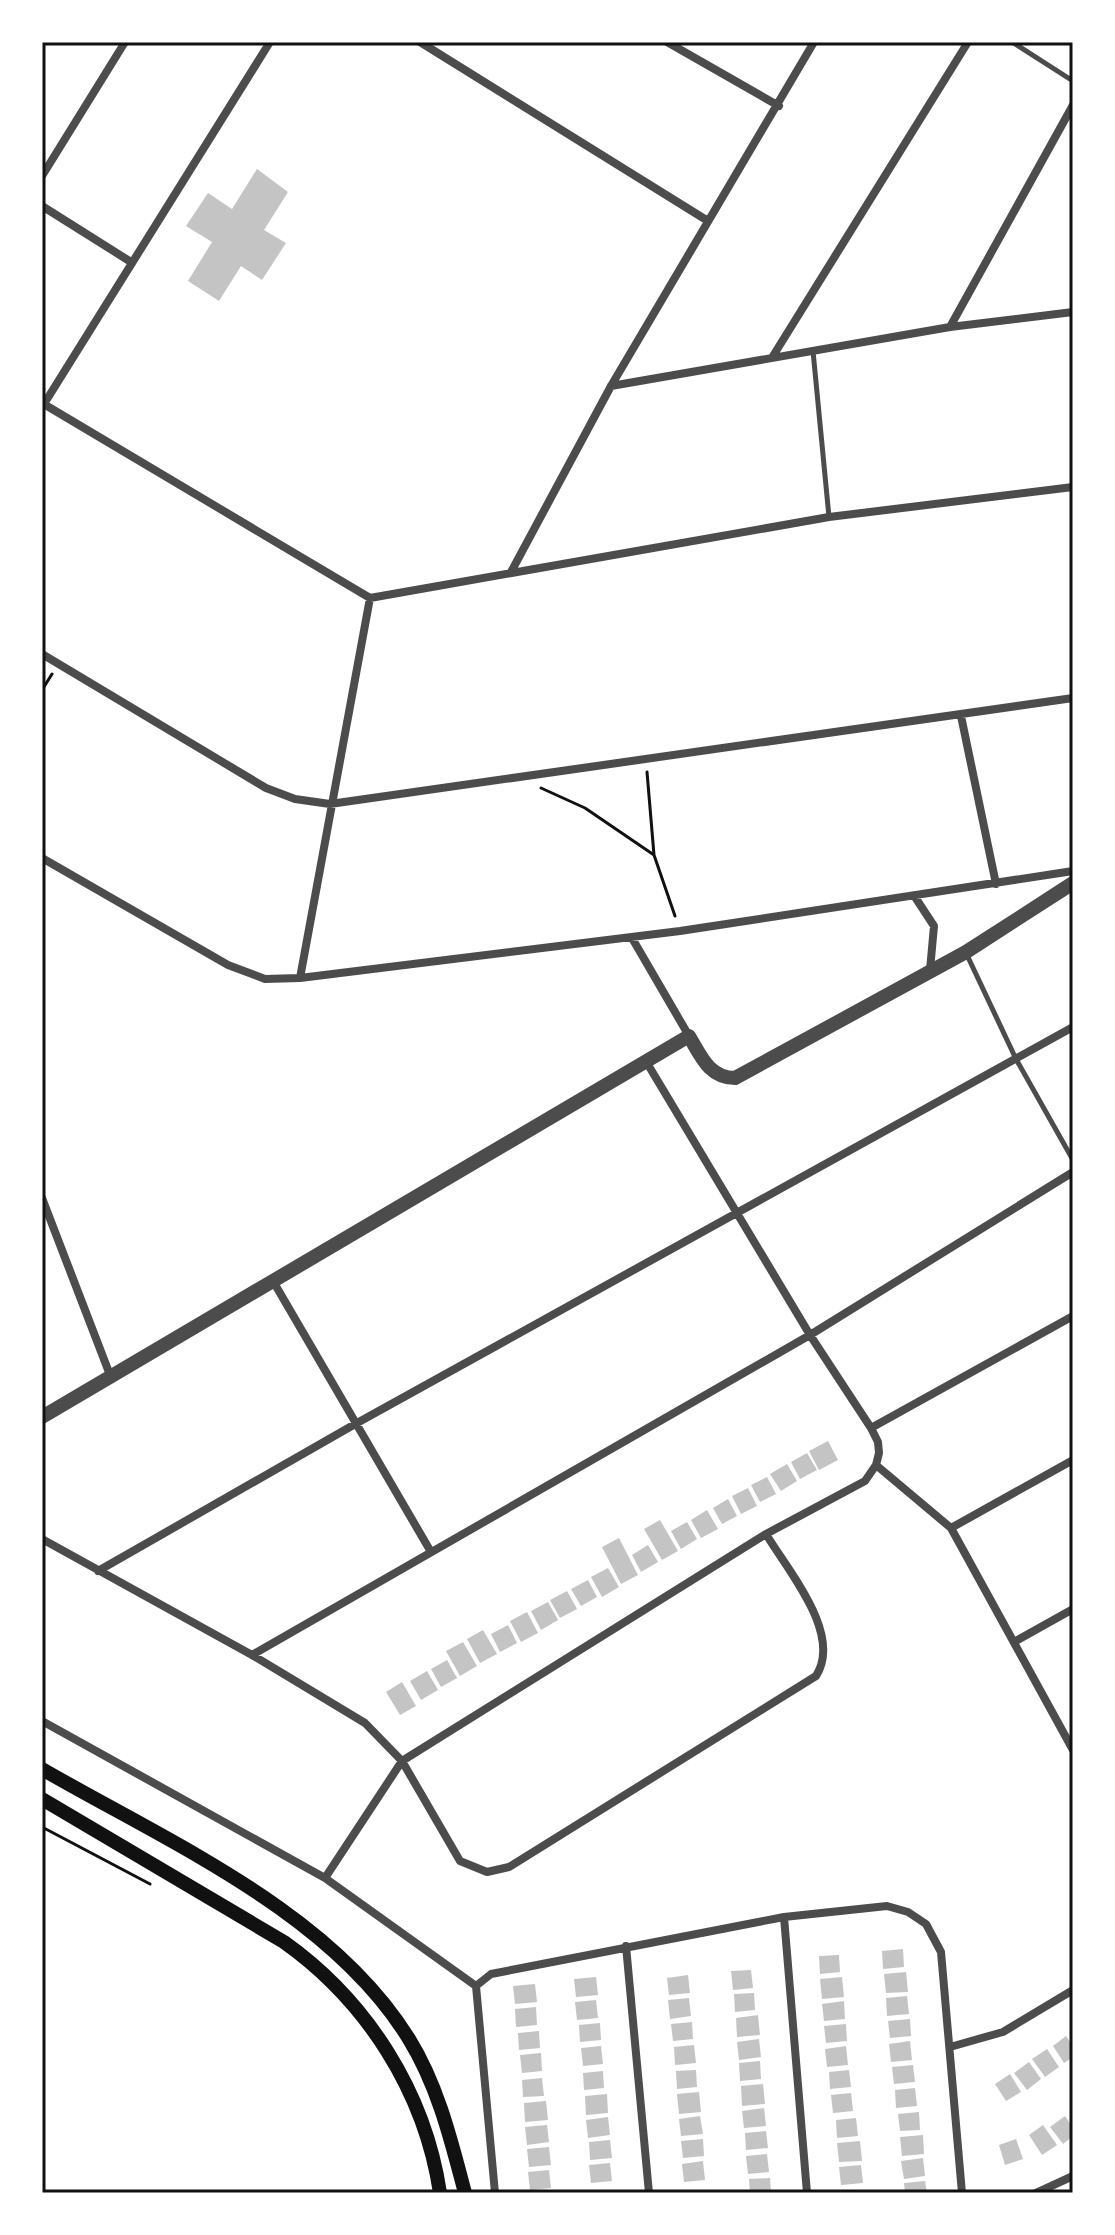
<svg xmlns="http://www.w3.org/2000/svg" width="1115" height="2235" viewBox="0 0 1115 2235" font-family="'Times New Roman',serif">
  <rect width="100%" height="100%" fill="#fff"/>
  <!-- building -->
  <path fill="#c4c4c4" d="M257,169L288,192L264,230L286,243L262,280L241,266L219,301L188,281L212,242L186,226L208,193L232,209Z
    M828,1441L838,1460L819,1470L809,1451Z
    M807,1453L817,1470L800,1479L791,1462Z
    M787,1464L797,1481L781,1491L770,1474Z
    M767,1477L776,1494L760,1502L751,1485Z
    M748,1488L757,1506L741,1514L732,1496Z
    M728,1499L737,1516L722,1524L713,1508Z
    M707,1510L718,1529L701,1538L691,1520Z
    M660,1520L678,1551L662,1560L644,1529Z
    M687,1522L697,1539L681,1549L671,1531Z
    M619,1538L638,1575L621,1584L602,1547Z
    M648,1545L658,1562L641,1572L632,1555Z
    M608,1568L619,1587L602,1597L591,1577Z
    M588,1580L597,1597L581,1606L571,1589Z
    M567,1591L577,1609L560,1618L550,1600Z
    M548,1602L558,1620L541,1630L531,1611Z
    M527,1612L538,1633L521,1642L510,1621Z
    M508,1625L517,1643L500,1652L491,1634Z
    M483,1630L497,1654L480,1663L467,1639Z
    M463,1642L477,1666L460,1676L446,1651Z
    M447,1660L457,1678L441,1687L431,1669Z
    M427,1671L438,1690L421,1700L410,1681Z
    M402,1682L416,1706L400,1715L386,1692Z
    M903,1949L904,1967L883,1969L882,1951Z
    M839,1955L840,1972L820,1974L819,1956Z
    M751,1970L753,1988L733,1990L731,1971Z
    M906,1972L908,1992L886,1993L884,1974Z
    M688,1975L690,1993L669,1995L667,1978Z
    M596,1977L598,1995L576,1997L574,1979Z
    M842,1977L844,1997L822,1999L820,1979Z
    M535,1984L537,2002L515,2004L513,1986Z
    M754,1993L755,2010L735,2012L734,1994Z
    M907,1996L909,2014L887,2016L886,1998Z
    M689,1998L691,2016L670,2019L668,2000Z
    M596,2000L598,2018L577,2020L575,2002Z
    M844,2001L845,2019L824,2021L822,2004Z
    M536,2007L537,2025L516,2027L515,2009Z
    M758,2015L760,2035L737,2037L736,2018Z
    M910,2019L911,2036L890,2038L888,2021Z
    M692,2022L693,2039L673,2041L671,2024Z
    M600,2023L601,2040L580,2042L579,2025Z
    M846,2024L847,2041L826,2043L824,2026Z
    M539,2031L540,2048L519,2050L518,2033Z
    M1066,2036L1073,2046V2057L1064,2063L1053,2046Z
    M759,2039L761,2057L739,2060L737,2042Z
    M910,2041L912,2060L891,2062L889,2044Z
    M694,2045L696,2063L675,2065L674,2047Z
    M601,2046L603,2064L583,2066L581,2048Z
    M846,2046L848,2065L827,2067L825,2049Z
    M1047,2049L1059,2067L1045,2077L1032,2059Z
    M541,2053L542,2071L522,2073L520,2055Z
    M760,2061L761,2079L740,2081L739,2063Z
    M1029,2062L1041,2079L1027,2090L1014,2073Z
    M913,2065L915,2082L894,2084L892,2067Z
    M696,2070L697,2087L677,2089L676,2071Z
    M849,2070L851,2087L830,2089L829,2072Z
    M603,2071L604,2088L584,2090L583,2073Z
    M1010,2074L1021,2092L1006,2101L995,2084Z
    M542,2078L544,2096L523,2097L522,2080Z
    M763,2084L765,2104L742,2106L741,2086Z
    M915,2088L917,2106L896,2108L895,2090Z
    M699,2092L701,2112L679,2114L677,2094Z
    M851,2093L853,2111L833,2113L831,2095Z
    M607,2094L608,2113L586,2115L585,2096Z
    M546,2101L548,2120L525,2122L524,2103Z
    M764,2108L766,2126L744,2128L742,2111Z
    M919,2112L920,2130L900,2131L898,2114Z
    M700,2116L703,2134L681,2136L679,2119Z
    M1065,2116L1073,2128V2136L1063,2144L1050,2127Z
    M608,2117L610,2135L588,2138L586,2120Z
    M856,2118L858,2136L837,2138L836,2120Z
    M547,2125L549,2142L527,2145L525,2127Z
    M1043,2125L1057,2145L1042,2155L1029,2135Z
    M766,2131L768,2148L746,2150L745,2133Z
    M923,2135L924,2154L902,2156L900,2137Z
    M703,2139L704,2156L683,2158L681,2141Z
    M1016,2139L1023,2159L1005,2165L999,2145Z
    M610,2140L612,2158L590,2160L589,2142Z
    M860,2141L862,2161L839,2162L837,2143Z
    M549,2147L551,2165L529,2167L527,2149Z
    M767,2154L769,2172L748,2174L746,2156Z
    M923,2158L925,2176L904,2179L901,2161Z
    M703,2161L705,2180L684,2182L682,2164Z
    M610,2163L612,2181L591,2183L589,2165Z
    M861,2165L863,2183L841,2185L839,2167Z
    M549,2170L551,2188L530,2190L528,2172Z
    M770,2178L771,2193H750L749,2179Z
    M925,2181L927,2193H905L904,2183Z"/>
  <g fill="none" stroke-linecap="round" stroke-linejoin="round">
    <!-- path -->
    <path stroke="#111" stroke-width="3" d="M42,690L52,674
      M647,772L654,855L675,916
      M541,788L585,808L654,855
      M42,1827L150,1884"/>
    <!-- service -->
    <path stroke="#4c4c4c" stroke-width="5" d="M1012,42L1073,81
      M813,351L829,517
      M967,955L1016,1059L1073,1160"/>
    <!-- minor -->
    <path stroke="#4c4c4c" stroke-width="8" d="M420,42L708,221
      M667,42L779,106
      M42,176L125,42
      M42,206L131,262
      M950,327L1073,105
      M773,356L968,42
      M611,386L950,327L1073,312
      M42,403L370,598L829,517L1073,487
      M44,404L270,42
      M511,572L611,386L814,42
      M42,654L266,788L295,799L330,804L1073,698
      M961,716L996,884
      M42,858L228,965L265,979L300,978L680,931L1073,871
      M915,897L934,926L930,970
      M632,938L689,1036
      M300,978L370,598
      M42,1198L110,1375
      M273,1281L431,1552
      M871,1428L1073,1316
      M876,1465L951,1528L1073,1750
      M951,1528L1073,1460
      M42,1539L252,1655L365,1723L402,1761L460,1861L487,1872L509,1867L816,1676C843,1634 788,1571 766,1534
      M98,1571L357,1423L1073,1027
      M1014,1642L1073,1609
      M252,1655L810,1335L1073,1172
      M42,1721L325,1878L476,1986
      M325,1878L402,1761L766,1534L865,1481L876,1465L879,1453L878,1442L871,1428L810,1335L647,1063
      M784,1917L807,2193
      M626,1946L649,2193
      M476,1986L491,1974L784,1917L887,1906L908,1912L926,1924L941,1952L962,2193
      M476,1986L495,2193
      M950,2047L1003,2032L1073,1990
      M1036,2193L1073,2176"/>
    <!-- tertiary -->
    <path stroke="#4c4c4c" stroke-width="14" d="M42,1417L689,1036C701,1056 709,1078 735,1078L966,952L1073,883"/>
    <!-- secondary -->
    <path stroke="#111" stroke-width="14" d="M42,1769C168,1842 331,1912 409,2039C438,2086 451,2140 465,2193
      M42,1799L284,1942C367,2001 425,2092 440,2193"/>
  </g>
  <!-- border -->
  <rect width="1115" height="2235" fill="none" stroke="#ffffff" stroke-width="88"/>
  <rect x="44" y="44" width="1027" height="2147" fill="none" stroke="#111" stroke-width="3"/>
</svg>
